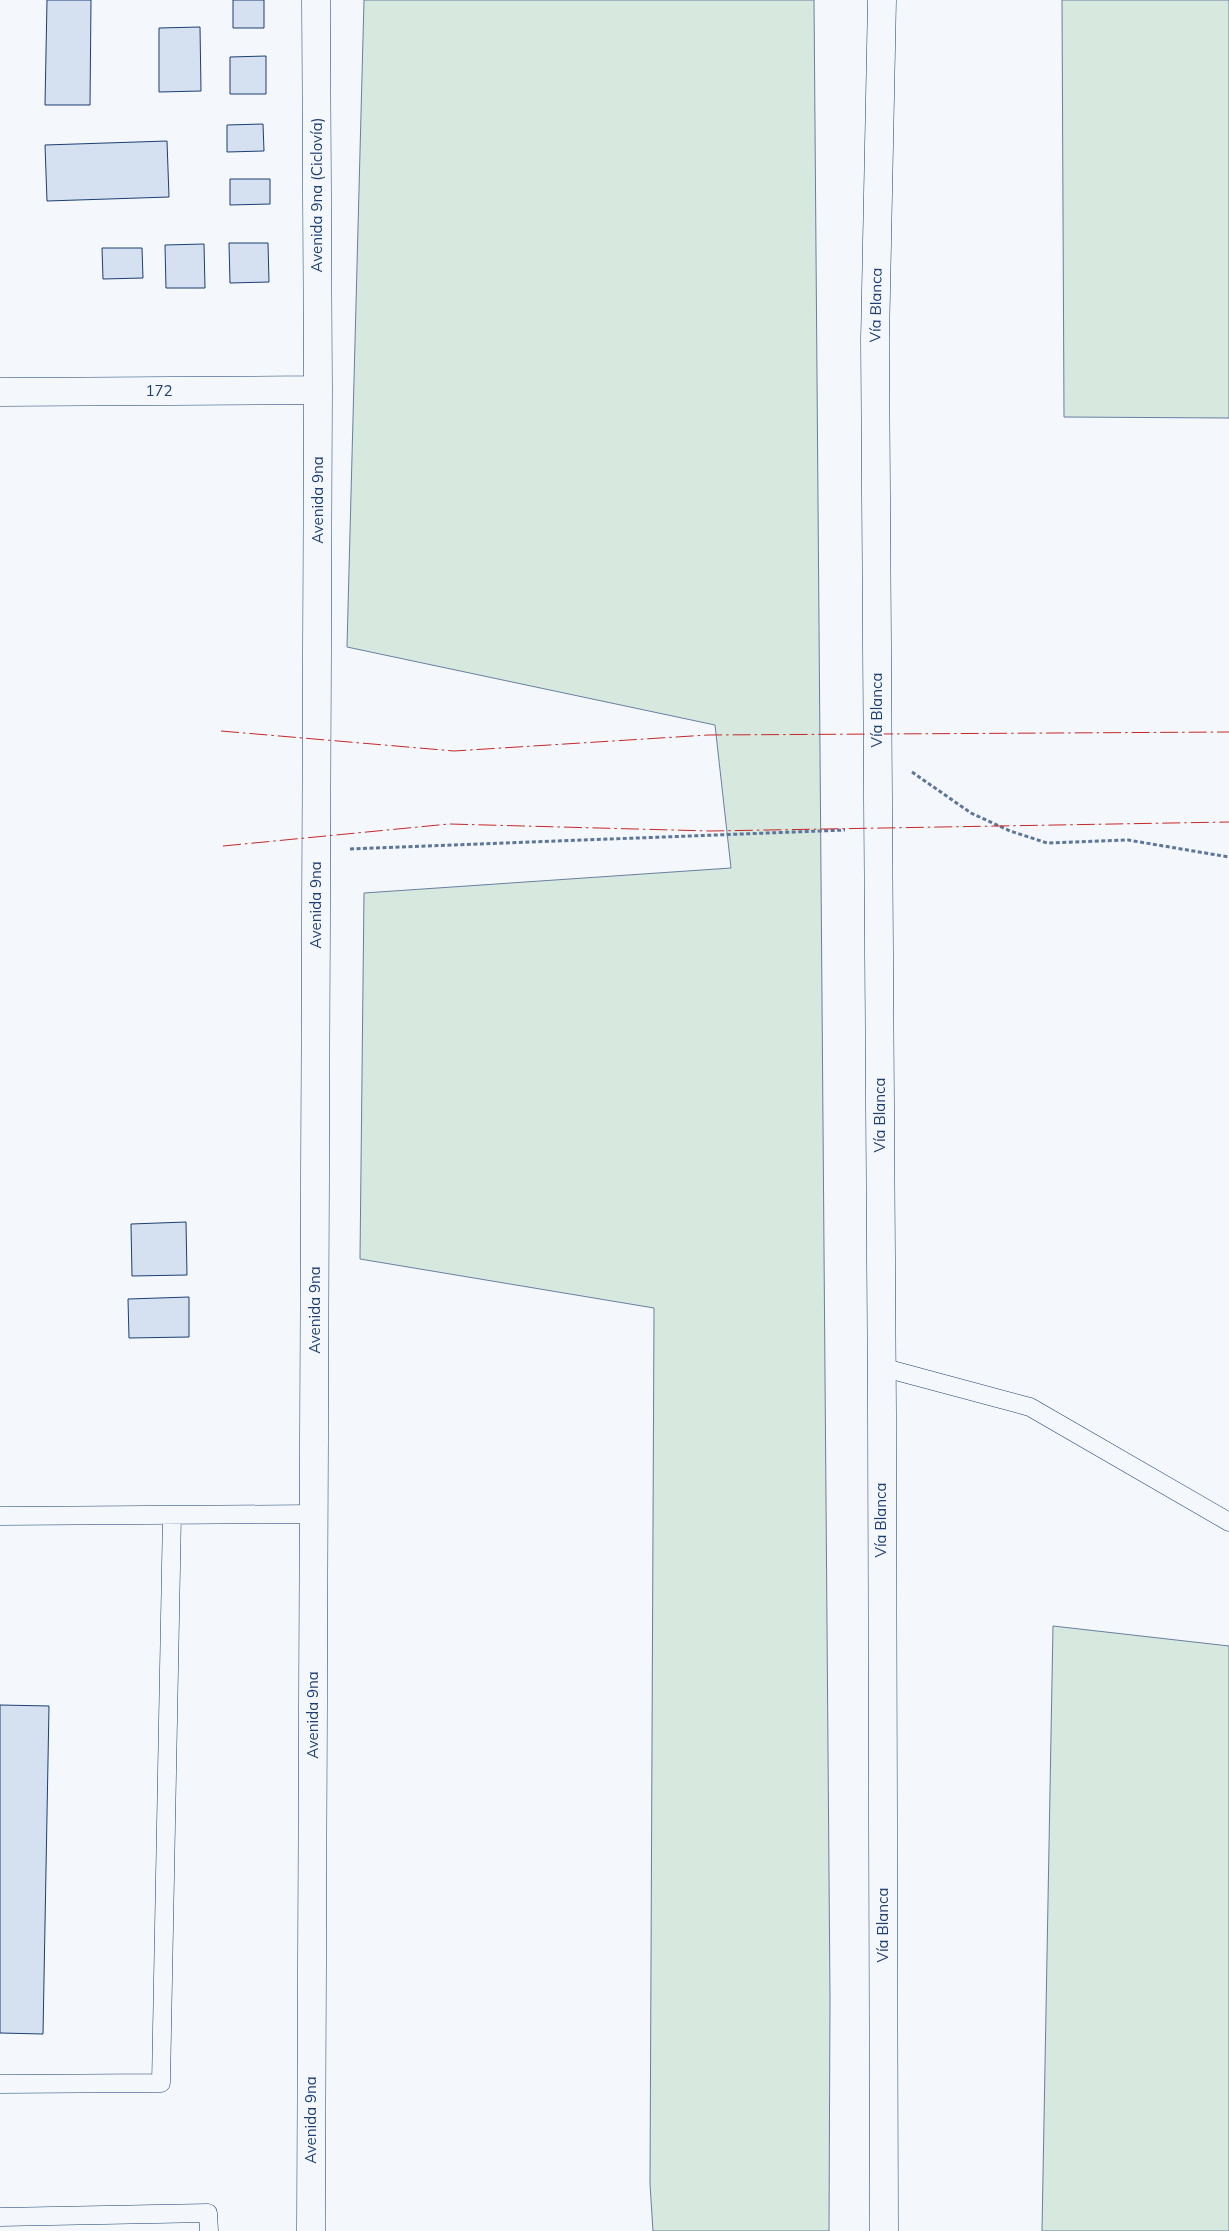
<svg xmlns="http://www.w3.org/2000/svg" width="1229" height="2231" viewBox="0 0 1229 2231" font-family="Mulish,sans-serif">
  <rect width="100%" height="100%" fill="#f4f7fb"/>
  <!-- green -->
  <path fill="#d7e8df" stroke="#687fa3" d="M364,0H814L830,1998L829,2231H653L650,2184L654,1308L360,1259L364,893L731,868L715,725L347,647Z
    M1062,0H1229V418L1064,417Z
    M1053,1626L1229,1646V2231H1042Z"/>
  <!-- building -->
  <path fill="#d5e0f0" stroke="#1d3f73" d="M47,0H91L90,105H45Z
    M233,0H264V28H233Z
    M200,27L201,91L159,92V28Z
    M266,56V94H230V57Z
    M263,124L264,151L227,152V125Z
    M167,141L169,197L47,201L45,145Z
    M230,179H270V204L230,205Z
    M229,243H268L269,282L230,283Z
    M204,244L205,288H166L165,245Z
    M102,248H142L143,278L103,279Z
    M186,1222L187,1275L132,1276L131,1224Z
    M189,1297V1337L129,1338L128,1299Z
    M0,1705L49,1706L43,2034L0,2033Z"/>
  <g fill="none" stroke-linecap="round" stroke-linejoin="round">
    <!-- lane casing -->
    <g stroke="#1d3f73" stroke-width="19">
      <path id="lane" d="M881,1367L1030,1407L1229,1522
        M0,1516L314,1514
        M0,2084L161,2083L172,1515
        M0,2217L208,2213L209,2231"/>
    </g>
    <!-- secondary casing -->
    <g stroke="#1d3f73" stroke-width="29">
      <path id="secondary" d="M0,392L318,390
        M311,2231L318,390L316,0"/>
    </g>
    <!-- highway casing -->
    <g stroke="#1d3f73" stroke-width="29">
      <path id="highway" d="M882,0L875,340L882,1412L884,2231"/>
    </g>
    <!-- path -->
    <path stroke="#5e769c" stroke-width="3" stroke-dasharray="4 2.5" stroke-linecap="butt" d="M912,772L971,813L1010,831L1047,843L1128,840L1229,857
      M350,849L845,830"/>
    <!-- lane -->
    <use href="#lane" stroke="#f4f7fb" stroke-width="18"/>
    <!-- secondary -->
    <use href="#secondary" stroke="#f4f7fb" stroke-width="28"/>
    <!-- highway -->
    <use href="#highway" stroke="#f4f7fb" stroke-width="28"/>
    <!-- power -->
    <path stroke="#c62828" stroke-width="1" stroke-dasharray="18 4 2.5 4" stroke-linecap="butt" d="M221,731L454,751L708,735L1229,732
      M223,846L449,824L710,831L1229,822"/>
  </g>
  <g text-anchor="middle" stroke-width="4" stroke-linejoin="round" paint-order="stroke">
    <!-- street labels -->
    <g font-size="15" fill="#1d3f73" stroke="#f4f7fb">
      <text transform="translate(317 195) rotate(-90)" y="5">Avenida 9na (Ciclovía)</text>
      <text transform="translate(876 305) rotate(-89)" y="5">Vía Blanca</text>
      <text x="159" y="396">172</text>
      <text transform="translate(318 500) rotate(-90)" y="5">Avenida 9na</text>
      <text transform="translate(877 710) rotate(-90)" y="5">Vía Blanca</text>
      <text transform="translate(316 905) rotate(-90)" y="5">Avenida 9na</text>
      <text transform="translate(880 1115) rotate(-90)" y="5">Vía Blanca</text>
      <text transform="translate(315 1310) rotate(-90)" y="5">Avenida 9na</text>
      <text transform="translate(881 1520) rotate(-90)" y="5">Vía Blanca</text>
      <text transform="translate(313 1715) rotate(-90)" y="5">Avenida 9na</text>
      <text transform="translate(883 1925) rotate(-90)" y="5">Vía Blanca</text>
      <text transform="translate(311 2120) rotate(-90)" y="5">Avenida 9na</text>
    </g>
  </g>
</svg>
